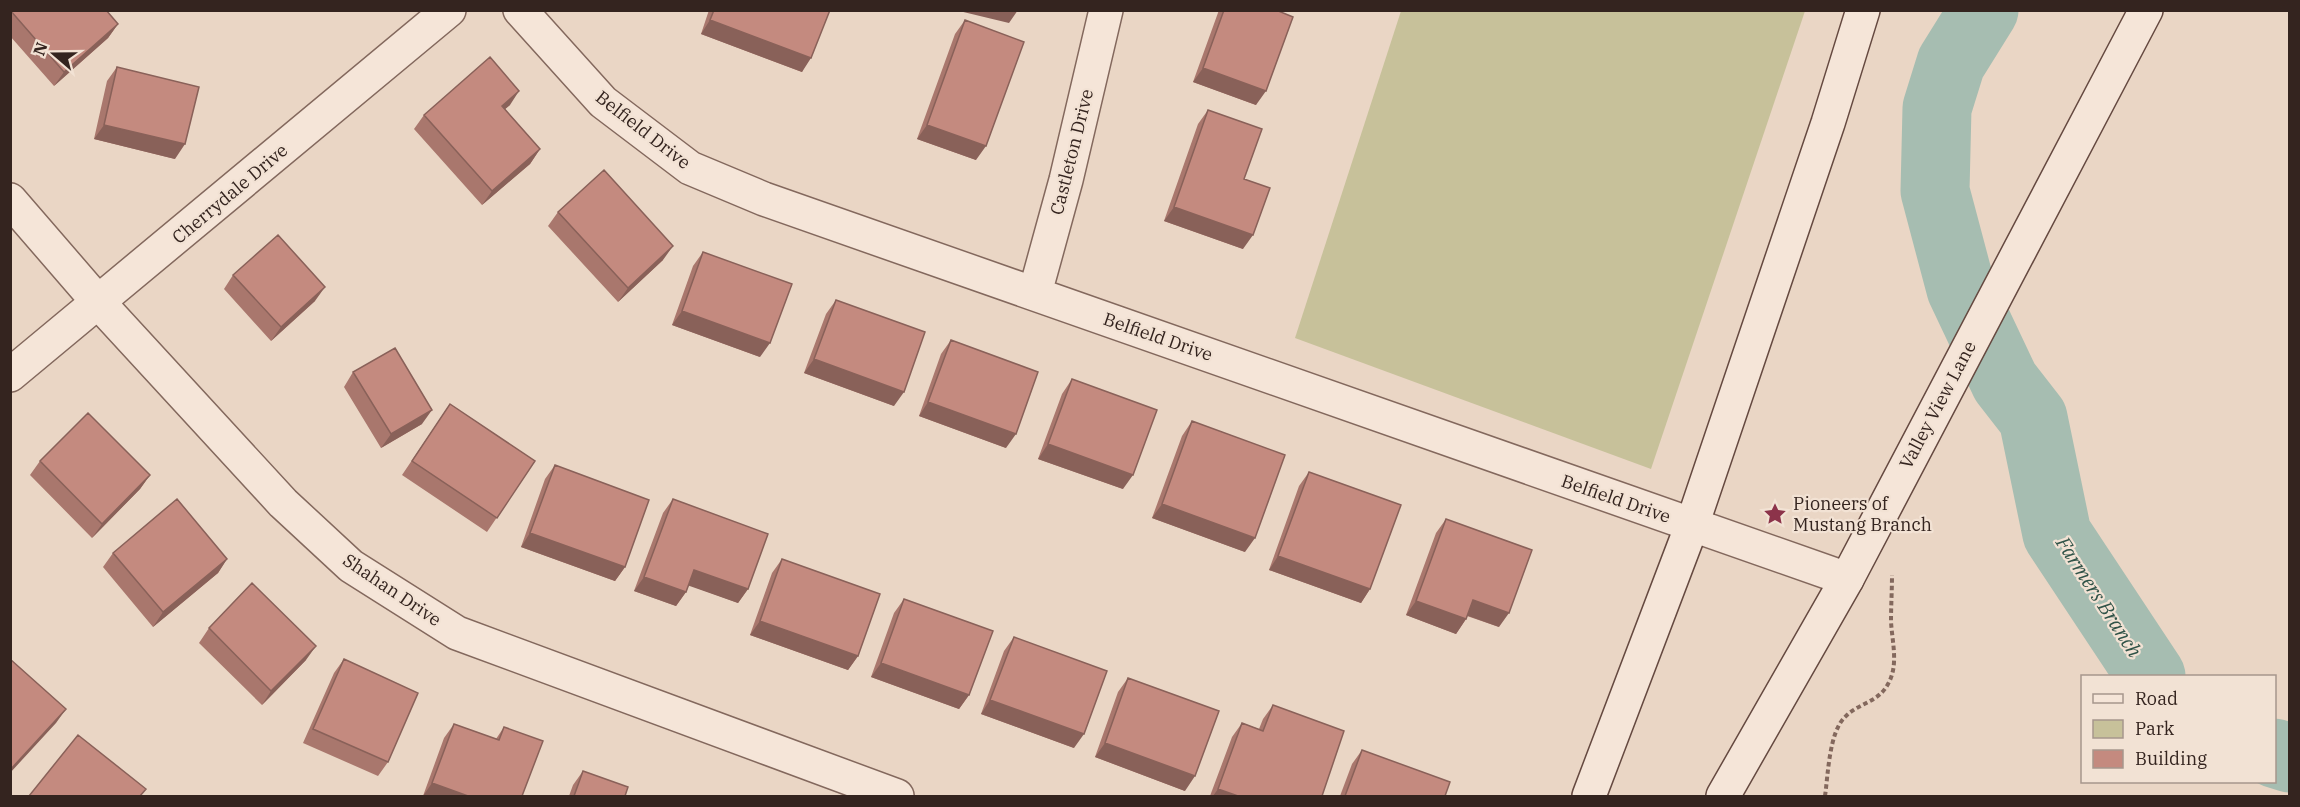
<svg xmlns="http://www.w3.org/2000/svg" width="2300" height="807" viewBox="0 0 2300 807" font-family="'IBM Plex Serif',serif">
  <rect width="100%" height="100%" fill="#ead6c5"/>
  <!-- green -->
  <path fill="#c7c19a" d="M1401,11H1805L1651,469L1295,338Z"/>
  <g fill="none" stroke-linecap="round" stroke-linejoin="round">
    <!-- river -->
    <path stroke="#a6bdb1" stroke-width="69" d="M1984,10L1951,63L1937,108L1935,191L1961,289L2005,382L2033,418L2057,534L2151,676
      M2274,753L2290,758"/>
    <!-- minor casing -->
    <g stroke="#83685d" stroke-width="36">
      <path id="minor" d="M520,10L603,102L690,168L764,199L1847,579
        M10,200L99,303L283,503L351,566L457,633L897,796
        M1035,293L1066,180L1106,10
        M10,375L449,10"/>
    </g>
    <!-- secondary casing -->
    <g stroke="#654940" stroke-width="36">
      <path id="secondary" d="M1589,796L1692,525L1828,123L1863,10
        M1723,796L1847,579L2146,10"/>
    </g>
    <!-- path -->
    <path stroke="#83685d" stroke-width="4" stroke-dasharray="4.5 3" stroke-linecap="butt" d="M1825,796C1828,776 1829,732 1845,717C1858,703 1878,703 1888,684C1899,665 1892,642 1891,621C1891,606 1892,590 1892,575"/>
    <!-- minor -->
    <use href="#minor" stroke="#f5e5d8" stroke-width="33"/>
    <!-- secondary -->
    <use href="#secondary" stroke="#f5e5d8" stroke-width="33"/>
  </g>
  <!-- wall -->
  <path fill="#a9776d" d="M10,10L118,24L108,38L54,86L10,36Z
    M709,10H830L802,72L701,34Z
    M1219,10H1276L1256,105L1193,82Z
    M965,20L976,160L917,139L955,34Z
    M117,67L175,159L94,139L107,81Z
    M510,105L505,109L540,149L530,164L482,205L414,129L424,115Z
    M1208,110L1244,179L1243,249L1164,221L1198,124Z
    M558,212L663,260L618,302L548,226Z
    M703,252L760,357L672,325L693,266Z
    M233,275L315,301L271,341L224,289Z
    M836,300L894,406L804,373L826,314Z
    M951,340L1006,448L919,416L941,354Z
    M353,372L422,424L381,448L344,387Z
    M1072,379L1123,489L1038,459L1062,394Z
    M450,404L535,461L487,532L402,475Z
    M1192,421L1245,552L1152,518L1182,436Z
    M40,461L150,475L140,489L92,538L30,475Z
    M555,465L625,567L615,581L521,547L545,479Z
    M1309,472L1370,589L1361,603L1269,570L1299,486Z
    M673,499L748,589L738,603L689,585L686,592L676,606L634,591L663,513Z
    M1446,519L1499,627L1467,616L1466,619L1456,634L1406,615L1436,533Z
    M113,553L227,559L218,573L153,627L103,567Z
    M782,559L858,656L848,670L750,635L772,573Z
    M904,599L969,695L959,709L871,677L894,613Z
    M209,628L306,660L262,705L199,643Z
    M1014,637L1074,748L981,714L1004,651Z
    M344,659L388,762L378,776L303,743L334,673Z
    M1128,678L1185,791L1095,757L1118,692Z
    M1273,705L1322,796H1210L1232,737L1242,723L1259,729L1263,719Z
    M454,724L496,739L504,727L522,796H423L444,738Z
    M1362,750L1445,796H1340L1352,764Z
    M583,771L625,796H569L573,785Z"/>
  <!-- shaded-wall -->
  <path fill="#896159" d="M955,10H1018L1009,23Z
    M710,20L811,58L802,72L701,34Z
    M118,24L108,38L54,86L64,72Z
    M1203,68L1266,91L1256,105L1193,82Z
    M519,91L510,105L492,120L502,106Z
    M104,125L185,144L175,159L94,139Z
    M927,125L986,146L976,160L917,139Z
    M540,149L530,164L482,205L492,191Z
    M1174,207L1253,235L1243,249L1164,221Z
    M673,246L663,260L618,302L628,288Z
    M325,287L315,301L271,341L281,327Z
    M682,311L770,343L760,357L672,325Z
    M814,359L904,392L894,406L804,373Z
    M928,402L1016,434L1006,448L919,416Z
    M432,410L422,424L381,448L391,434Z
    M1048,444L1133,475L1123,489L1038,459Z
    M150,475L140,489L92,538L102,524Z
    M1162,504L1255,538L1245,552L1152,518Z
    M530,533L625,567L615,581L521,547Z
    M1278,556L1370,589L1361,603L1269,570Z
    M227,559L218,573L153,627L163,612Z
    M694,570L748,589L738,603L684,584Z
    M644,577L686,592L676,606L634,591Z
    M1473,600L1509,613L1499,627L1463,614Z
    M1416,601L1466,619L1456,634L1406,615Z
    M760,621L858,656L848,670L750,635Z
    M316,646L306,660L262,705L271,691Z
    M881,663L969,695L959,709L871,677Z
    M990,700L1084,734L1074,748L981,714Z
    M66,709L56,723L10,773V770Z
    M1105,743L1195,776L1185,791L1095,757Z
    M432,783L468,796H423Z
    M1218,789L1238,796H1213Z"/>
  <!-- building -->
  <path fill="#c48a7f" stroke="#896159" stroke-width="1.5" d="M10,10H106L118,24L64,72Z
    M714,10H830L811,58L710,20Z
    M1224,10H1276L1293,17L1266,91L1203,68Z
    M965,20L1024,42L986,146L927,125Z
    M490,57L519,91L502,106L540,149L492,191L424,115Z
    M117,67L199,87L185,144L104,125Z
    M1208,110L1262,129L1244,179L1270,188L1253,235L1174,207Z
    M604,170L673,246L628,288L558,212Z
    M278,235L325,287L281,327L233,275Z
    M703,252L792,284L770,343L682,311Z
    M836,300L925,332L904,392L814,359Z
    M951,340L1038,372L1016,434L928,402Z
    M395,348L432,410L391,434L353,372Z
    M1072,379L1157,410L1133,475L1048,444Z
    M450,404L535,461L497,518L412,461Z
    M88,413L150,475L102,524L40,461Z
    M1192,421L1285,455L1255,538L1162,504Z
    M555,465L649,500L625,567L530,533Z
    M1309,472L1401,505L1370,589L1278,556Z
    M177,499L227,559L163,612L113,553Z
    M673,499L768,534L748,589L694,570L686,592L644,577Z
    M1446,519L1532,550L1509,613L1473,600L1466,619L1416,601Z
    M782,559L880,594L858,656L760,621Z
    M252,583L316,646L271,691L209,628Z
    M904,599L993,631L969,695L881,663Z
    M1014,637L1107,671L1084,734L990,700Z
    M10,659L66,709L10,770Z
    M344,659L418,693L388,762L313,729Z
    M1128,678L1219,711L1195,776L1105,743Z
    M1273,705L1344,731L1322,796H1238L1218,789L1242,723L1263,731Z
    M454,724L499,740L504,727L543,741L522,796H468L432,783Z
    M78,735L146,789L140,796H29Z
    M1362,750L1450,782L1445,796H1345Z
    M583,771L628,787L625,796H574Z"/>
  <!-- icons -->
  <defs>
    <g id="sight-bare" transform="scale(1.8)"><path d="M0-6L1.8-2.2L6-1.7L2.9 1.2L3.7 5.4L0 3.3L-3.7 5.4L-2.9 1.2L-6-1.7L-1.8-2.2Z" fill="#8c334a" stroke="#f2e2d4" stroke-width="2.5" paint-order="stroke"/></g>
  </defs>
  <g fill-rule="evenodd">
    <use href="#sight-bare" x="1775" y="514"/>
  </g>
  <g text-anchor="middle" stroke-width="4.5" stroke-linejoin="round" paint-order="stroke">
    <!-- street labels -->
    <g font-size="18" fill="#34241f" stroke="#f2e2d4">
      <text transform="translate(643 130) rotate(38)" y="6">Belfield Drive</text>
      <text transform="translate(1072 152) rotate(-76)" y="6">Castleton Drive</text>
      <text transform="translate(230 194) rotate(-40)" y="6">Cherrydale Drive</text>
      <text transform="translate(1158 337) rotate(19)" y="6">Belfield Drive</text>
      <text transform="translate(1938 405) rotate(-62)" y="6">Valley View Lane</text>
      <text transform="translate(1616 499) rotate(19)" y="6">Belfield Drive</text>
      <text transform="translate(392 590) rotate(34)" y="6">Shahan Drive</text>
    </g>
    <!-- poi labels -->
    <g font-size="18" fill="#34241f" stroke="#f2e2d4" text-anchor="start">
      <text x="1793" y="510">Pioneers of<tspan x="1793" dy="21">Mustang Branch</tspan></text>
    </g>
    <!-- water labels -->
    <g font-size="20" font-style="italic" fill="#305348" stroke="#f2e2d4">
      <text transform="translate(2099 597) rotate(57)" y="7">Farmers Branch</text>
    </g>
  </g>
  <!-- border -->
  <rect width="2300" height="807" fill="none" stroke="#34241f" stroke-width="24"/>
  <!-- legend -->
  <rect x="2081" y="675" width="195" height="108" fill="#f2e2d4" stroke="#a6968c" stroke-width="1.5"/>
  <rect x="2093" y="694" width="30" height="9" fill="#f5e5d8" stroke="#a6968c" stroke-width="1.5"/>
  <text x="2135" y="705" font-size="18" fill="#34241f">Road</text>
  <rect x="2093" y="720" width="30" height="18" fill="#c7c19a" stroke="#a6968c" stroke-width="1.5"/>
  <text x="2135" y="735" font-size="18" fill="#34241f">Park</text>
  <rect x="2093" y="750" width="30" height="18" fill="#c48a7f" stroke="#a6968c" stroke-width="1.5"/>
  <text x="2135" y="765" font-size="18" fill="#34241f">Building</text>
  <!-- north arrow -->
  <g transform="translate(54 54) rotate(290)" stroke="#f2e2d4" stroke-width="4.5" paint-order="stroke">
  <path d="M0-4.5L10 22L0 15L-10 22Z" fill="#34241f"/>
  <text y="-9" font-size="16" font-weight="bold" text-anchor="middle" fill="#34241f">N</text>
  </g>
</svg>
